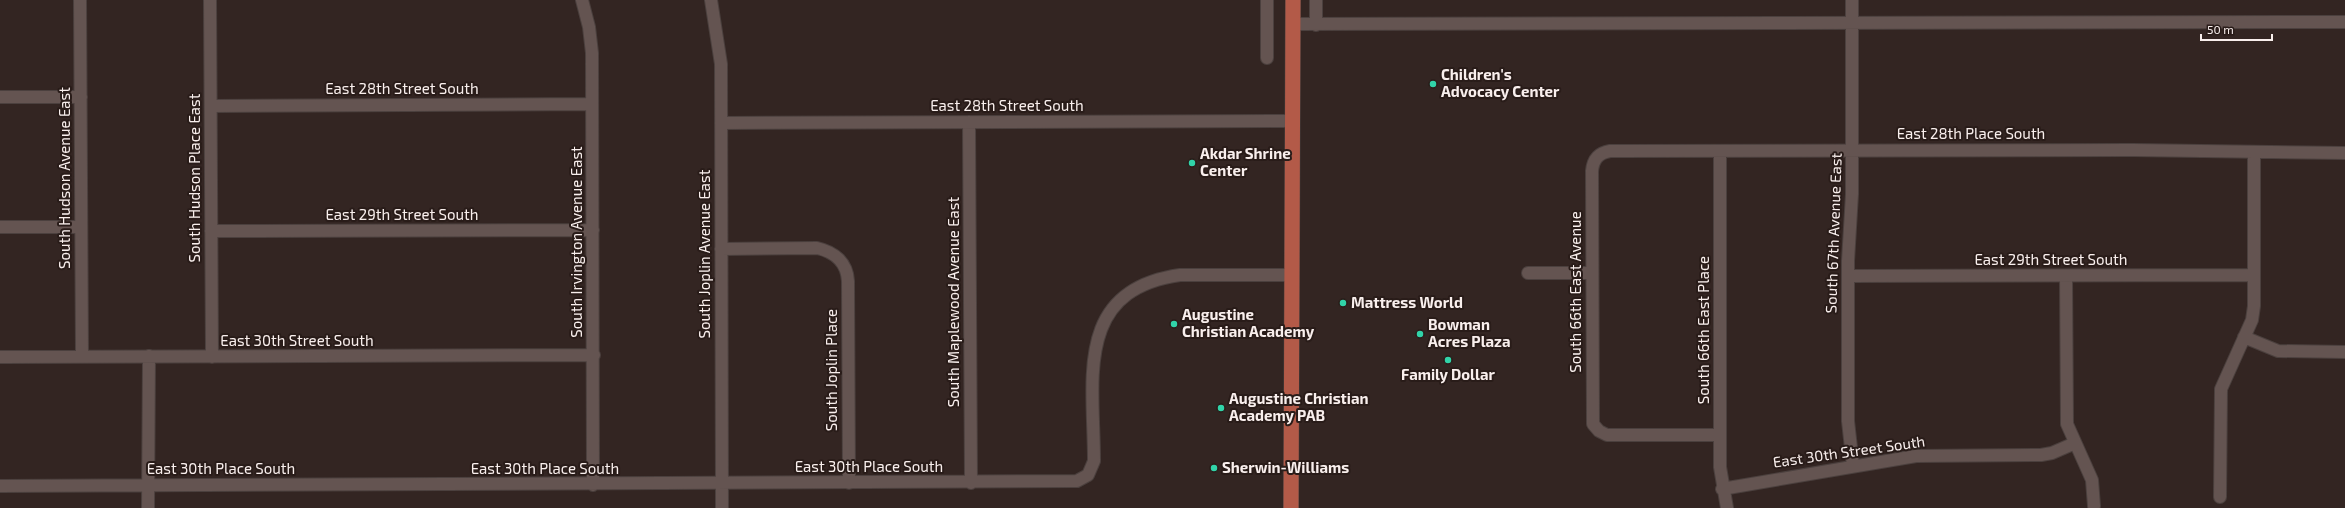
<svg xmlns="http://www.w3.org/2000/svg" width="2345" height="508" viewBox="0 0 2345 508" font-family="'Exo 2',sans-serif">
  <rect width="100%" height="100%" fill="#332522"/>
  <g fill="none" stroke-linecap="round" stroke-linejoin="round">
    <!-- minor casing -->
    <g stroke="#4b403e" stroke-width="14">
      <path id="minor" d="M80,0L82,356
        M210,0L212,357
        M582,0L589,27L592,53L593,485
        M711,0L721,64L722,508
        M1267,0V58
        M1852,0V194L1848,261V421L1853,466
        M1293,24L2345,22
        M1316,25V0
        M0,97H81
        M211,106L592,104
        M969,122L971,483
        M721,123L1292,121
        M1720,151V467L1727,508
        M0,227H81
        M211,231L593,230
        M721,249L817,248C835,252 847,263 848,281L849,483
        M1528,273H1592
        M1848,276L2254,275
        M2066,276L2067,424L2092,480L2094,506
        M2244,337L2278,351L2345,352
        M0,357L594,355
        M1720,435H1607L1599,431L1593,424L1592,171C1593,160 1598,153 1610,151L2133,150L2345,153
        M0,486L1077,481L1088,475L1094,461C1094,380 1073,290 1180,275H1292
        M1722,489L1916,456L2041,455L2052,453L2075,443
        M2220,497L2221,389L2252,320L2254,306V153
        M148,508L149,356"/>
    </g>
    <!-- major casing -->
    <g stroke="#4b403e" stroke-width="16">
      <path id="major" d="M1291,508L1293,0"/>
    </g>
    <!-- minor -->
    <use href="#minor" stroke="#645451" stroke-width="12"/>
    <!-- major -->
    <use href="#major" stroke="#b35a48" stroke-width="15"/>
  </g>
  <!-- markers -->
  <g fill="#31d4a9" stroke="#291c19" stroke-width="1.5">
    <circle cx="1433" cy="84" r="4"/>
    <circle cx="1192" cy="163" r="4"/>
    <circle cx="1343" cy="303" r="4"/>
    <circle cx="1174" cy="324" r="4"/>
    <circle cx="1420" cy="334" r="4"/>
    <circle cx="1448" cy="360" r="4"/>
    <circle cx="1221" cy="408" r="4"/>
    <circle cx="1214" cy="468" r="4"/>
  </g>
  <g text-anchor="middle" stroke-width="4" stroke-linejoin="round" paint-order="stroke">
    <!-- poi labels -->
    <g font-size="15" font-weight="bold" fill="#f9efed" stroke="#291c19" text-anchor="start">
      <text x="1441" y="80">Children's<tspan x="1441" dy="17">Advocacy Center</tspan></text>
      <text x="1200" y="159">Akdar Shrine<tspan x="1200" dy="17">Center</tspan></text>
      <text x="1351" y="308">Mattress World</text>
      <text x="1182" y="320">Augustine<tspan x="1182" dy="17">Christian Academy</tspan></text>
      <text x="1428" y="330">Bowman<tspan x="1428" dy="17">Acres Plaza</tspan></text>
      <text x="1448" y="380" text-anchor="middle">Family Dollar</text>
      <text x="1229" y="404">Augustine Christian<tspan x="1229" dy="17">Academy PAB</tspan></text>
      <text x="1222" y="473">Sherwin-Williams</text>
    </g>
    <!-- street labels -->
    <g font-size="15" fill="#f9efed" stroke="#291c19">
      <text x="402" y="94">East 28th Street South</text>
      <text x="1007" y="111">East 28th Street South</text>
      <text x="1971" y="139">East 28th Place South</text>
      <text transform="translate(65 178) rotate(-90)" y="5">South Hudson Avenue East</text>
      <text transform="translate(195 178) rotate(-90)" y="5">South Hudson Place East</text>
      <text x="402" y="220">East 29th Street South</text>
      <text transform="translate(1834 233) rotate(-88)" y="5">South 67th Avenue East</text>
      <text transform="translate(577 242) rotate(-90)" y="5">South Irvington Avenue East</text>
      <text transform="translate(705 254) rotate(-90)" y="5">South Joplin Avenue East</text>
      <text x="2051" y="265">East 29th Street South</text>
      <text transform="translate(1576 292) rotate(-90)" y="5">South 66th East Avenue</text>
      <text transform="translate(954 302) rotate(-90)" y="5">South Maplewood Avenue East</text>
      <text transform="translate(1704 330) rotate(-90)" y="5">South 66th East Place</text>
      <text x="297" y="346">East 30th Street South</text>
      <text transform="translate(832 370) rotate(-90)" y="5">South Joplin Place</text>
      <text transform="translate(1849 452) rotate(-8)" y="5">East 30th Street South</text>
      <text x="869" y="472">East 30th Place South</text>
      <text x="221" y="474">East 30th Place South</text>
      <text x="545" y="474">East 30th Place South</text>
    </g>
  </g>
  <!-- scale -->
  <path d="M2201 34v6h71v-6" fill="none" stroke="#f9efed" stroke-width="2"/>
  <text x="2207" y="34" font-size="12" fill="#f9efed" stroke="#291c19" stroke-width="3" paint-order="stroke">50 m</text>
</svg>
